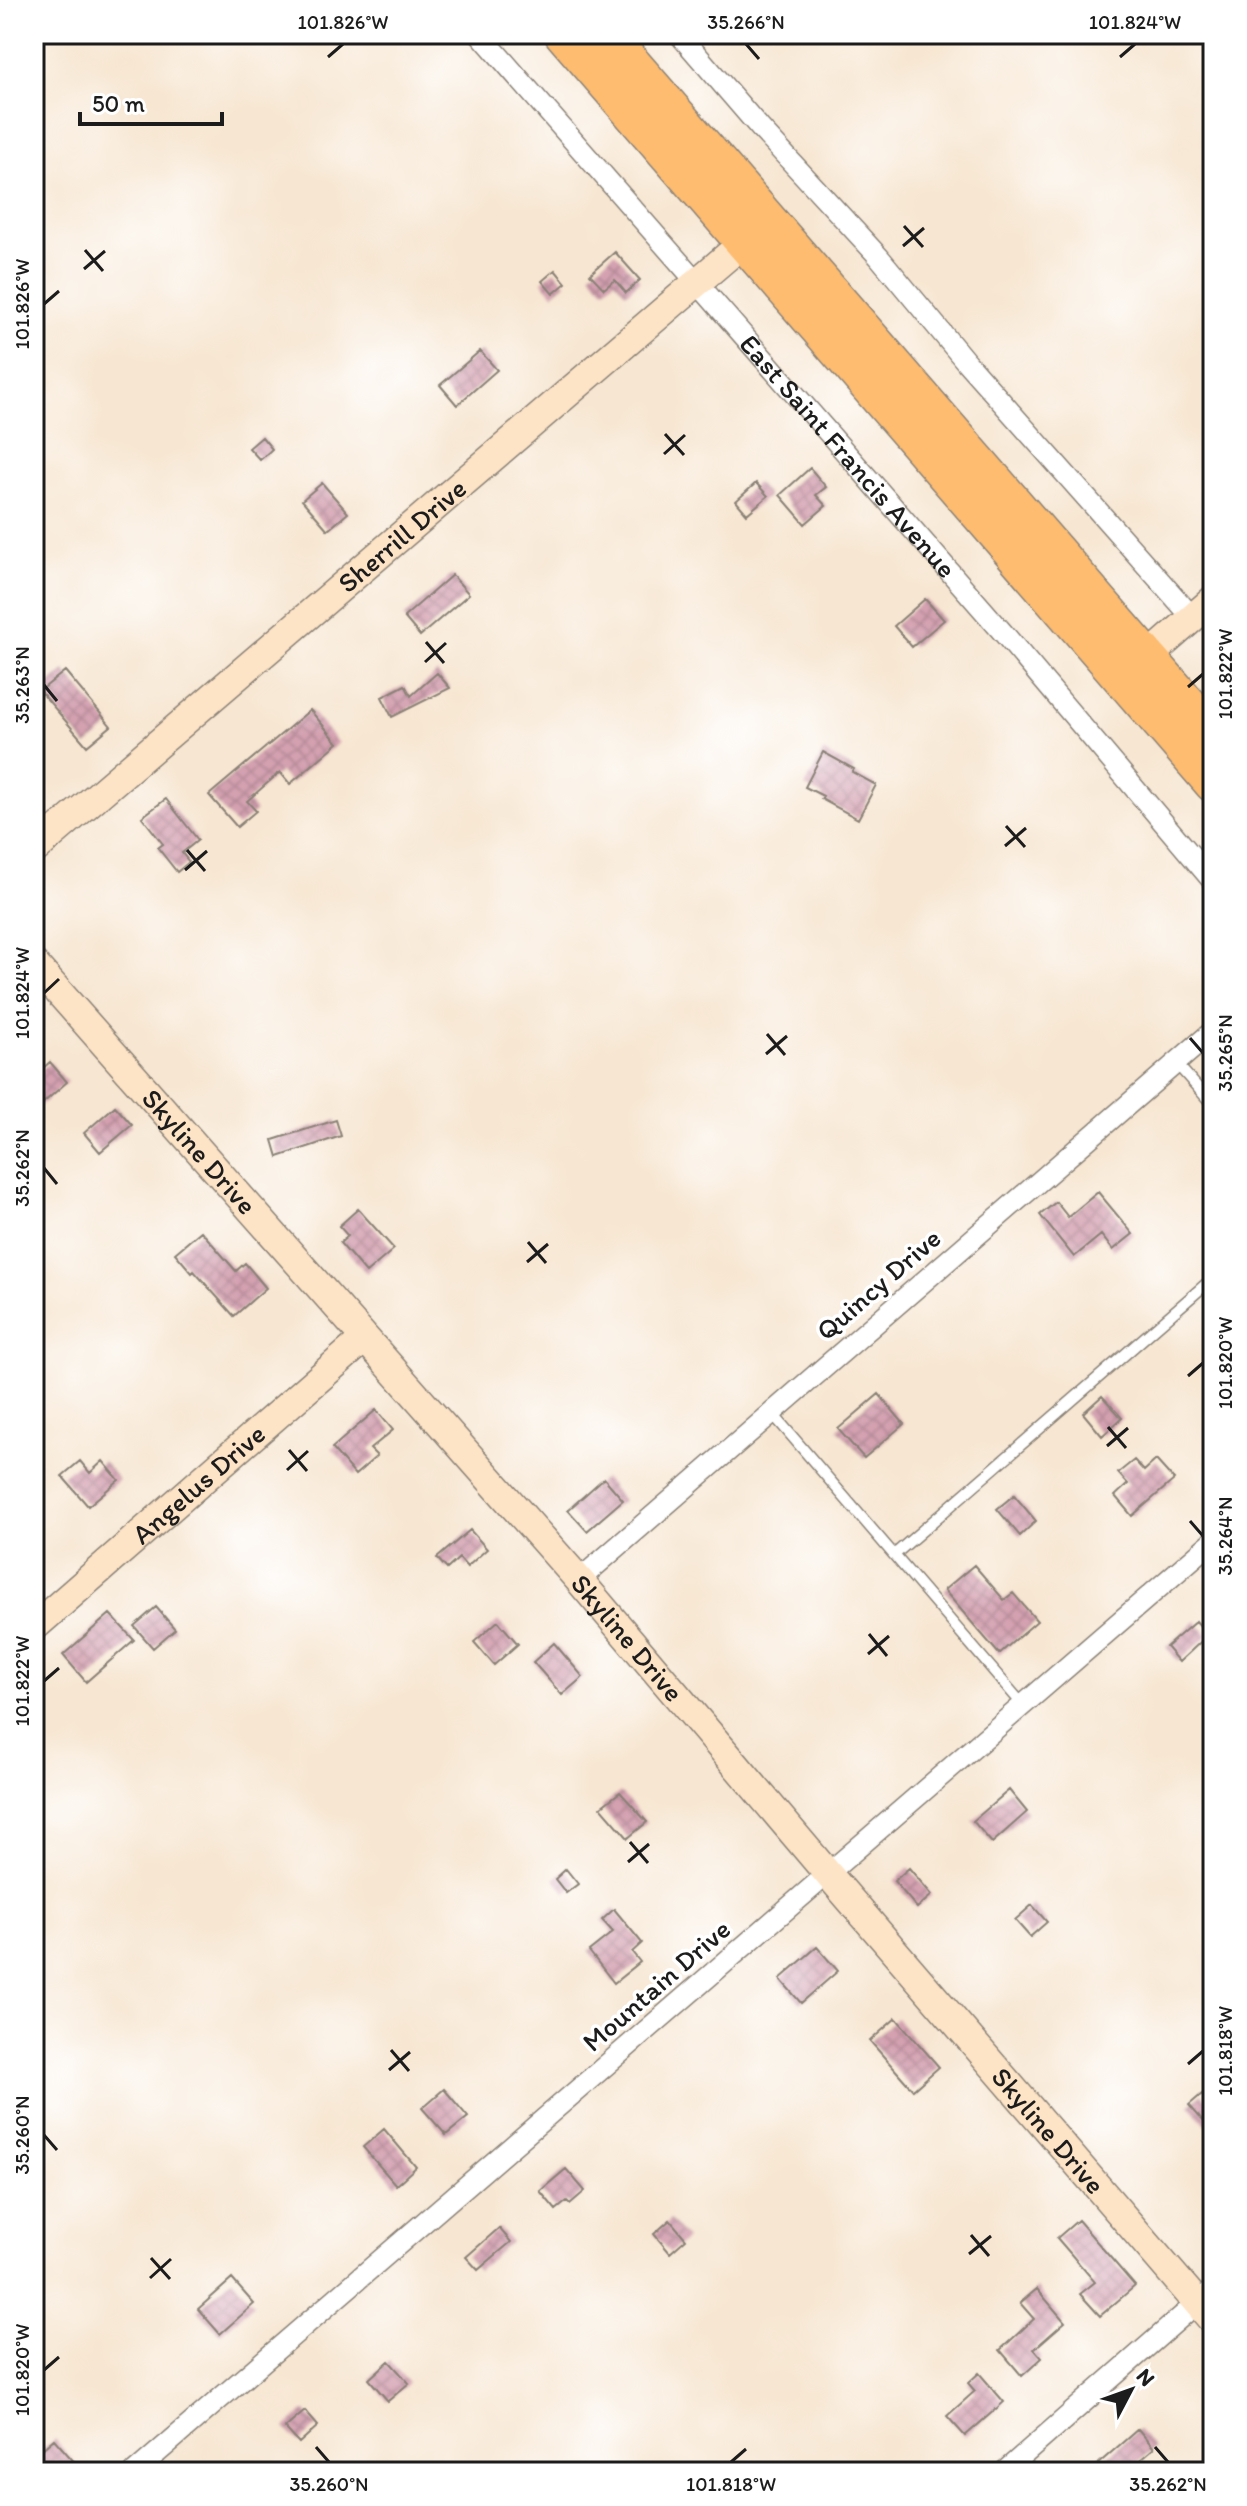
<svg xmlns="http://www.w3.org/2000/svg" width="1247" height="2506" viewBox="0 0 1247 2506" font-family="Itim,sans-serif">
  <defs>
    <pattern id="building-cross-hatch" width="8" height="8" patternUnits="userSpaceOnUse" patternTransform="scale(2)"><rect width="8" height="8" fill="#d4a1b1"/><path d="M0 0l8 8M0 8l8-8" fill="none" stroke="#b58a98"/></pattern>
  </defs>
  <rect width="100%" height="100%" fill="#fff"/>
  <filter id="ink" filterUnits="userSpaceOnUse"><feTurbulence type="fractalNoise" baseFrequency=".0125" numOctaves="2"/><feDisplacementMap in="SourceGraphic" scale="16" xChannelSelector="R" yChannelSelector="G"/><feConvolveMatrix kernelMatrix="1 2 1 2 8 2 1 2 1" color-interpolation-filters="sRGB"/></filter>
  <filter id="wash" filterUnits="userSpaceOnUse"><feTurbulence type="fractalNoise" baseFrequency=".006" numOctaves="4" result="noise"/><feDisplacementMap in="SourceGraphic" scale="32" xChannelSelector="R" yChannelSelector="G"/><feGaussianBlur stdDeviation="1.8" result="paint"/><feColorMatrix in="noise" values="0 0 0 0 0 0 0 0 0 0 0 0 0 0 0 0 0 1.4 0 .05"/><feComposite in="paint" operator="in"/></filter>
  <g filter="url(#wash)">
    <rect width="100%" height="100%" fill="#f7e6d1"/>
    <g id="blocks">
      <!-- building -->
      <path fill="url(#building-cross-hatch)" d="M615,252L640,280L626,293L615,280L604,289L590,274Z
        M555,270L566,283L553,294L542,281Z
        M480,351L497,370L457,405L440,385Z
        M262,437L272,449L260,460L249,448Z
        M810,468L826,487L816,495L826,506L805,524L780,495Z
        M322,483L348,513L328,530L302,500Z
        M756,483L768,496L747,514L736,501Z
        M452,575L469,594L420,636L404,617Z
        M925,599L944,620L912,647L894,626Z
        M65,671L111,726L87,746L40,691Z
        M437,673L450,688L392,717L382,697L405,685L411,696Z
        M310,710L338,743L290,784L280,772L247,801L256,811L237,827L209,795Z
        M823,752L854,769L852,772L876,785L858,819L821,799L823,796L805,787Z
        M166,799L198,840L182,853L189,862L177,872L158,848L163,844L142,817Z
        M50,1062L67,1082L34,1111V1076Z
        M115,1106L132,1125L100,1152L84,1133Z
        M336,1120L341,1136L278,1157L273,1140Z
        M1098,1192L1133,1234L1113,1250L1101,1235L1074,1257L1040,1215L1056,1202L1068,1217Z
        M358,1209L394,1249L366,1273L340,1243L348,1236L339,1226Z
        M201,1231L236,1271L245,1263L266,1288L234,1316L194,1271L192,1273L175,1253Z
        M879,1394L904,1424L864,1458L838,1429Z
        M1102,1396L1122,1418L1102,1436L1083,1413Z
        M376,1410L393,1430L370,1449L377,1456L355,1475L332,1448Z
        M1134,1460L1144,1471L1156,1460L1174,1480L1132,1516L1115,1496L1128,1484L1118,1473Z
        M80,1461L90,1473L103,1461L119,1480L88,1506L62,1476Z
        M604,1478L623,1500L587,1531L568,1510Z
        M1014,1495L1036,1521L1020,1536L997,1509Z
        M470,1530L487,1549L467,1567L459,1558L447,1569L437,1558Z
        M974,1565L1004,1600L1013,1593L1037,1621L999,1654L944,1590Z
        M156,1607L175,1629L153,1648L134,1626Z
        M110,1614L134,1640L86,1682L63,1655Z
        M498,1621L518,1644L494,1665L474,1642Z
        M1196,1621L1208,1635L1179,1662L1166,1647Z
        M554,1643L583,1677L562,1695L533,1662Z
        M1009,1790L1027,1812L992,1843L973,1821Z
        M620,1792L647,1822L628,1838L601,1807Z
        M909,1868L932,1895L917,1908L894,1881Z
        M566,1869L578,1884L566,1893L555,1879Z
        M1032,1905L1047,1922L1030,1937L1015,1920Z
        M614,1909L642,1943L632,1952L640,1962L614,1983L589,1951L613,1932L602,1920Z
        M817,1947L838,1971L801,2003L780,1979Z
        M896,2018L939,2067L913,2090L870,2041Z
        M444,2089L468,2117L446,2135L422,2108Z
        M1202,2094L1213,2107V2132L1189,2105Z
        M384,2129L416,2167L396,2185L363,2147Z
        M566,2169L585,2191L570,2204L567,2201L556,2210L540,2191Z
        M670,2220L686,2239L670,2253L654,2234Z
        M1078,2220L1135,2286L1100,2316L1080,2294L1095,2282L1057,2238Z
        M499,2228L511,2242L478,2270L466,2257Z
        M232,2279L254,2304L220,2334L198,2309Z
        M1037,2289L1065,2322L1034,2349L1042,2358L1022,2376L1000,2350L1034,2319L1020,2303Z
        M389,2361L409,2383L388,2401L369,2379Z
        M979,2373L1004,2402L965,2436L947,2416L975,2391L968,2383Z
        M305,2411L318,2426L299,2443L285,2428Z
        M1138,2429L1154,2448L1126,2472H1089Z
        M54,2439L77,2465L69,2472H34V2456Z"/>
    </g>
  </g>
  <g filter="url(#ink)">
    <use href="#blocks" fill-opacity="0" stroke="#8a8176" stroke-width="2"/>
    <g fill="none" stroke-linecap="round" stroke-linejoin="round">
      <!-- lane casing -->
      <g stroke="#8a8176" stroke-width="13">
        <path id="lane" d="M1176,1063L1213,1105
          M772,1413L1023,1705
          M894,1555L1213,1278"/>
      </g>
      <!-- street casing -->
      <g stroke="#8a8176" stroke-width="23">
        <g id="street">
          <path id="s1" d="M480,34L1005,635L1212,880"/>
          <path d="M679,34L760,128L879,257L967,363L1193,618"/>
          <path d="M579,1580L1213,1031"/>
          <path d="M135,2472L1213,1541"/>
          <path d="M1004,2472L1213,2289"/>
        </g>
      </g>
      <!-- secondary casing -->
      <g stroke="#8a8176" stroke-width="31">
        <g id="secondary">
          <path d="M1132,671L1213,600"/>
          <path id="s2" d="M34,850L743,243"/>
          <path id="s3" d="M34,964L579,1580L828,1874L1213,2321"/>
          <path id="s4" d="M34,1627L364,1339"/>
        </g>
      </g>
      <!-- highway casing -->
      <g stroke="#8a8176" stroke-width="39">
        <path id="highway" d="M563,34L1213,784
          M607,34L1213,732"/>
      </g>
      <!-- lane -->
      <use href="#lane" stroke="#fff" stroke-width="10"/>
      <!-- street -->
      <use href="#street" stroke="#fff" stroke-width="20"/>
      <!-- secondary -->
      <use href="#secondary" stroke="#fee4c6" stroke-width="28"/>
      <!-- highway -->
      <use href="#highway" stroke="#fdbc70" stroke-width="36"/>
    </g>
  </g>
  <!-- ticks -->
  <path fill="none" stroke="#1c1c1c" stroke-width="3" d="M746,44L759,59M328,57L343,44M1120,57L1135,44M904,226L923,247M903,246L924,228M85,250L103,271M84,269L105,251M44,304L59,291M665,434L684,455M664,454L685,435M426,642L444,663M425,662L446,643M44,685L57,701M1188,687L1203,674M1006,826L1025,847M1005,846L1026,828M187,850L205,871M185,870L207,851M44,993L59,979M767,1034L785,1055M1190,1038L1203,1053M766,1054L787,1036M44,1168L57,1184M528,1242L546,1263M527,1262L548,1244M1188,1376L1203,1363M1108,1427L1126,1448M1107,1446L1128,1428M289,1450L307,1471M287,1470L308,1451M1190,1521L1203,1536M869,1634L887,1656M868,1654L889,1636M44,1681L59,1668M630,1842L648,1863M628,1862L649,1844M391,2050L409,2071M1188,2064L1203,2051M389,2070L410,2052M44,2135L57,2150M971,2235L989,2256M969,2254L991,2236M151,2258L170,2279M150,2278L171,2259M44,2370L59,2357M316,2447L329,2462M1155,2447L1168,2462M731,2462L746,2449"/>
  <g text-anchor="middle" stroke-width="7" stroke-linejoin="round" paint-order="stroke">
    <!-- street labels -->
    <g font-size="28" fill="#1c1c1c" stroke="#fff">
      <text dy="10" stroke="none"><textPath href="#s1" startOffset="560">East Saint Francis Avenue</textPath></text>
      <text dy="10" stroke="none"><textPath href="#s2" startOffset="484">Sherrill Drive</textPath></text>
      <text dy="10" stroke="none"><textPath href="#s3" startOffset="250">Skyline Drive</textPath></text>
      <text transform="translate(878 1284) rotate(-41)" y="10">Quincy Drive</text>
      <text dy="10" stroke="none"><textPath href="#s4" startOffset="218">Angelus Drive</textPath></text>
      <text dy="10" stroke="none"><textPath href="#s3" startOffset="898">Skyline Drive</textPath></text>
      <text transform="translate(656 1985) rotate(-41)" y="10">Mountain Drive</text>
      <text dy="10" stroke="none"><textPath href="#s3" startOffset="1546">Skyline Drive</textPath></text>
    </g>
  </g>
  <!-- margin -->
  <rect width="1247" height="2506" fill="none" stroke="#fff" stroke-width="88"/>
  <!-- north arrow -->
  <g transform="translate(1131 2390) rotate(49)" stroke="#ffffff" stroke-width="6" paint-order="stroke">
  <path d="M0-6L14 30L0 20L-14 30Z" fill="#1c1c1c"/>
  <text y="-12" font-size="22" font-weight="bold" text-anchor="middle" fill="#1c1c1c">N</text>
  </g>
  <!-- scale -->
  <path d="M80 112v12h142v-12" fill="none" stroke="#1c1c1c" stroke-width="4"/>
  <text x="92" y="112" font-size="24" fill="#1c1c1c" stroke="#ffffff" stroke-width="6" paint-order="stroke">50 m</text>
  <rect x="44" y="44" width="1159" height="2418" fill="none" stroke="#1c1c1c" stroke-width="3"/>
  <g font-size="20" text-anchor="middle" fill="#1c1c1c">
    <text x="343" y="29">101.826°W</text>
    <text x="746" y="29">35.266°N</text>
    <text x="1135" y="29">101.824°W</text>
    <text transform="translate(22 304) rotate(-90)" y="7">101.826°W</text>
    <text transform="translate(1225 674) rotate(-90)" y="7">101.822°W</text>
    <text transform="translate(22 685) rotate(-90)" y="7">35.263°N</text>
    <text transform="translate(22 993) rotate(-90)" y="7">101.824°W</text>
    <text transform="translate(1225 1053) rotate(-90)" y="7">35.265°N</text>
    <text transform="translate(22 1168) rotate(-90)" y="7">35.262°N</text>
    <text transform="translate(1225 1363) rotate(-90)" y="7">101.820°W</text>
    <text transform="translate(1225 1536) rotate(-90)" y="7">35.264°N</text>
    <text transform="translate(22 1681) rotate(-90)" y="7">101.822°W</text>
    <text transform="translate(1225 2051) rotate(-90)" y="7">101.818°W</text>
    <text transform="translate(22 2135) rotate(-90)" y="7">35.260°N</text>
    <text transform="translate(22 2370) rotate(-90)" y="7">101.820°W</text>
    <text x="329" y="2491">35.260°N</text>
    <text x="731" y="2491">101.818°W</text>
    <text x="1168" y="2491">35.262°N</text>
  </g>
</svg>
